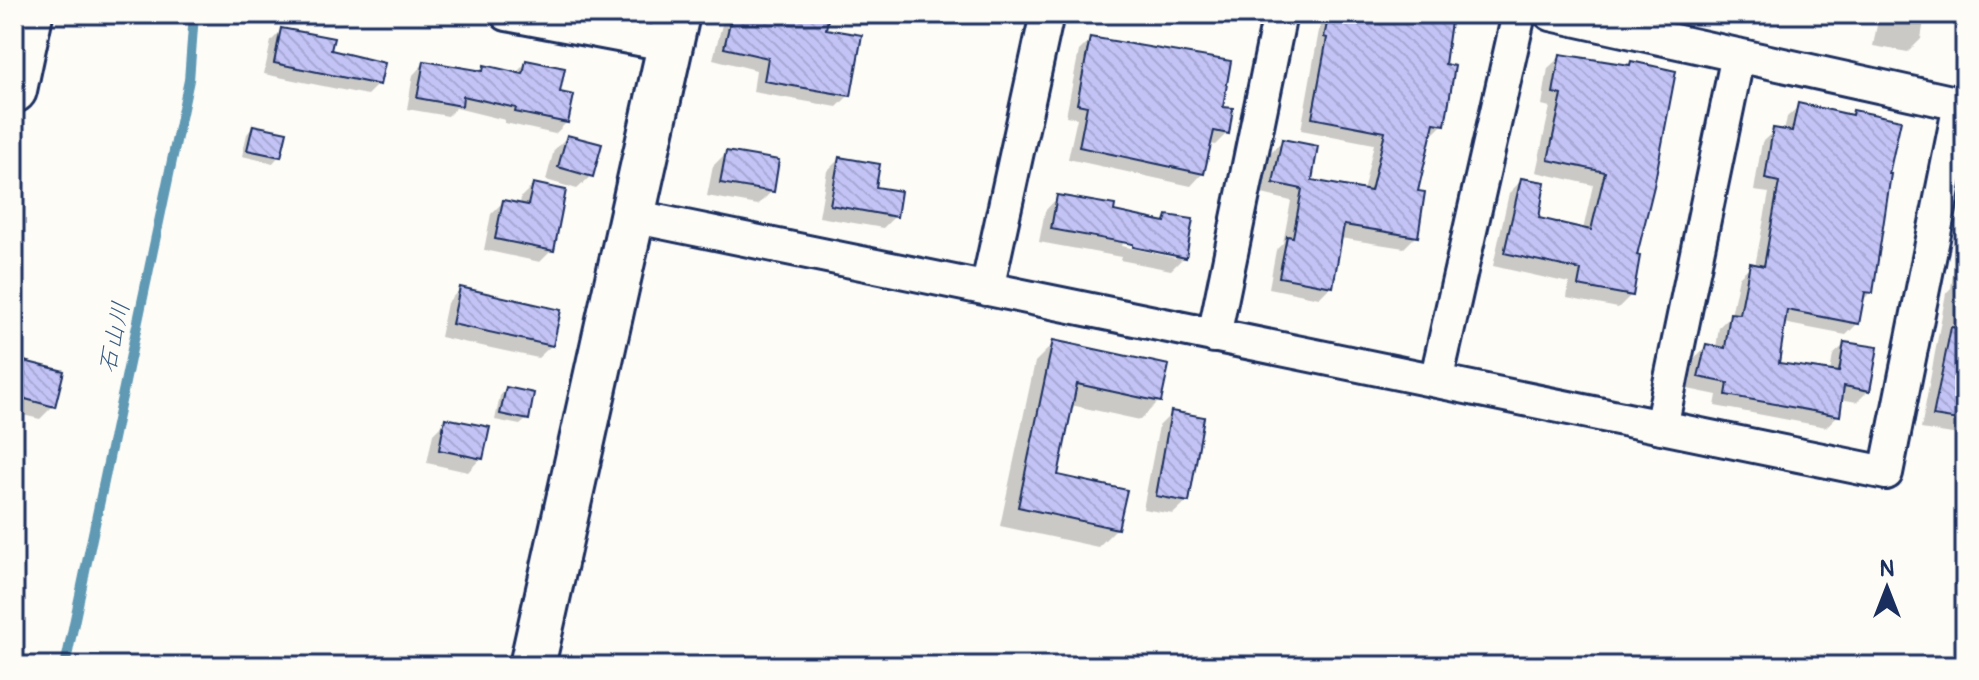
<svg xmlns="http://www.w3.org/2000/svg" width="1979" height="680" viewBox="0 0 1979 680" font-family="Pangolin,'Klee One',sans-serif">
  <defs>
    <pattern id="building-back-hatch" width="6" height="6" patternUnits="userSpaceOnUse" patternTransform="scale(2)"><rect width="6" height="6" fill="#c3c3f5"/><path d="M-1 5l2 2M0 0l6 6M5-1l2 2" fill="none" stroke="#a7a8d4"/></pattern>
  </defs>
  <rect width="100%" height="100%" fill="#fdfcf7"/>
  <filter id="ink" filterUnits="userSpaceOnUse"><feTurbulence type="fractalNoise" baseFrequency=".0125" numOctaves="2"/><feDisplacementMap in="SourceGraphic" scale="16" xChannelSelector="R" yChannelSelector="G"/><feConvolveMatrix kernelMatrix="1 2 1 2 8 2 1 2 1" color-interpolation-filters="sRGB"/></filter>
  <g filter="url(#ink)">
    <!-- shadow -->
    <path fill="#0003" fill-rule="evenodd" d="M730,14H827L824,30L849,95L837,107L753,92L756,70L713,59L723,21Z
      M1170,14H1231L1221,24Z
      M1322,14H1383L1443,66V124L1431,136L1416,192V236L1404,248L1340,238L1331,286L1319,298L1269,288L1276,250L1283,243L1291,201L1262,194L1270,153L1282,141L1310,182L1363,192L1374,144L1301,130Z
      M1879,14H1925L1921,39L1908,52L1873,46Z
      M282,30L329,51L378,84L367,95L264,74L271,41Z
      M1091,39L1221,108L1227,133L1215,145L1209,144L1203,173L1191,186L1068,159L1077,118L1066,116L1079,51Z
      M1561,56L1627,67L1631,63L1635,257L1631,295L1618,308L1567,298L1569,283L1493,266L1509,193L1522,180L1537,220L1583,230L1593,185L1536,172L1550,107L1542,105L1548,68Z
      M527,62L558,94L567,122L555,134L505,123V120L456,108L448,116L407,109L413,75L424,63L479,73L485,67L515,74Z
      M1799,106L1849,117L1854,112L1887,176L1871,292L1861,302L1858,323L1846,335L1783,323L1777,364L1830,373L1833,355L1845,344L1869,390L1857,402L1840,399L1838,415L1826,427L1715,406L1717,395L1688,389L1695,358L1706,346L1716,348L1719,327L1731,315L1739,277L1750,266H1755L1769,193L1754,191L1762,142L1774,131L1784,132L1787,117Z
      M253,127L279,156L273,163L242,156L247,134Z
      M567,137L591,176L577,189L546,180L554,150Z
      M726,153L772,191L758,205L707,196L713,166Z
      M839,159L895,216L883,228L819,217L827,171Z
      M533,185L552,250L540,262L484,250L491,214L503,202L520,205L521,197Z
      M1058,197L1161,223L1167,217L1184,257L1171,270L1120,260L1121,257L1039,242L1045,211ZM1123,243L1176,254V258L1122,246Z
      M1965,226V436L1921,429L1946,293L1951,288L1957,245L1962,240Z
      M460,289L552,345L538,358L440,337L447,303Z
      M1054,343L1159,401L1140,420L1071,405L1056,477L1117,528L1098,547L1000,526L1035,362Z
      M21,363L53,406L40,419L14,413V369Z
      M506,389L527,419L520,425L495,420L500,396Z
      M1172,413L1187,501L1173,514L1143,509L1159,426Z
      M446,421L481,458L468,472L427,463L433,434Z"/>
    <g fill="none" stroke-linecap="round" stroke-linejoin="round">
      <!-- stream -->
      <path stroke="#6199b3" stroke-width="10" d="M65,666L189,80L194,14"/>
    </g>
    <!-- building -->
    <path fill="url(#building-back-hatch)" stroke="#1b2f5e" stroke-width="2" d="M732,14H829L826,29L862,35L851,96L764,81L768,58L724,48Z
      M1329,14H1400L1451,22L1445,64L1455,66L1445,125L1434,123L1418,191L1425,192L1418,237L1344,225L1333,287L1279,277L1287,236L1293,237L1302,189L1273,183L1282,139L1318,146L1312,180L1371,191L1385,132L1312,118L1327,38L1324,37Z
      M281,28L334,38L331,50L385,63L380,85L274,63Z
      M1090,37L1231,61L1223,107L1233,108L1229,134L1214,131L1204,174L1079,147L1087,106L1077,104Z
      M1560,54L1630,65L1631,61L1676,71L1654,186L1637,255L1640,256L1633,296L1578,286L1581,270L1504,253L1521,178L1545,182L1539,218L1591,230L1605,172L1548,160L1562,95L1553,93Z
      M526,60L565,68L560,92L574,95L568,123L515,112L516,108L463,96L462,106L417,98L424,61L483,71L484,65L523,74Z
      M1798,103L1852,115L1853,110L1901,120L1889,174H1891L1873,293L1865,292L1859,324L1787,310L1779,363L1839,372L1844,342L1878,347L1870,391L1844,386L1840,416L1726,395L1728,383L1698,377L1706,344L1725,348L1730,313L1740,314L1750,263L1764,266L1779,182L1765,179L1773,128L1792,131Z
      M253,125L287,132L281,157L247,150Z
      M567,135L602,144L593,177L558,167Z
      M726,151L779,160L774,192L720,183Z
      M839,157L880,164L876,187L901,191L897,217L830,205Z
      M533,183L566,190L554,251L495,239L503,200L528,205Z
      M1057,195L1115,205L1114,211L1165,222L1167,215L1193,219L1186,258L1133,247V244L1051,229Z
      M460,287L561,310L553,346L452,324Z
      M1951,327L1965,329V421L1933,416Z
      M1053,340L1169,365L1161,402L1077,384L1058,475L1127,490L1118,529L1018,507Z
      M20,360L64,371L55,407L14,396V384Z
      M506,387L534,393L529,420L500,414Z
      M1171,411L1204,417L1189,502L1156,496Z
      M445,418L490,427L483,459L439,450Z"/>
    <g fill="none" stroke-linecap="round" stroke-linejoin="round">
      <!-- street casing -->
      <g stroke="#1b2f5e" stroke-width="38">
        <path id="street" d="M507,14L671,45
          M632,216L1886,473L1960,104L1551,14
          M987,289L1047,14
          M1214,336L1280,14
          M1436,381L1519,14
          M1661,427L1738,55"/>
      </g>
      <!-- secondary casing -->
      <g stroke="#1b2f5e" stroke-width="50">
        <path id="secondary" d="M14,90L30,14
          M532,666L677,14"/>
      </g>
      <!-- street -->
      <use href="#street" stroke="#fdfcf7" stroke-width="32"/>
      <!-- secondary -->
      <use href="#secondary" stroke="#fdfcf7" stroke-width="44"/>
    </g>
  </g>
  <g text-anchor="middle" stroke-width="6" stroke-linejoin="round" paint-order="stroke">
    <!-- water labels -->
    <g font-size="24" font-style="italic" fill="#385b82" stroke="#fdfcf7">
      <text transform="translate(114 337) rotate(-78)" y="8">石山川</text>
    </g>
  </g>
  <!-- margin -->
  <rect width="1979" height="680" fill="none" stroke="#fdfcf7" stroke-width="48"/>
  <rect x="24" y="24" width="1931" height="632" fill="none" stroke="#1b2f5e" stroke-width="3" filter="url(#ink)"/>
  <!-- north arrow -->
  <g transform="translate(1887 588)" stroke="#fdfcf7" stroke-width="6" paint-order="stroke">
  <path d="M0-6L14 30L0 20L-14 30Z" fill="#1b2f5e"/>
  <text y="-12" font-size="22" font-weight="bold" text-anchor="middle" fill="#1b2f5e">N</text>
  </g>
</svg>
